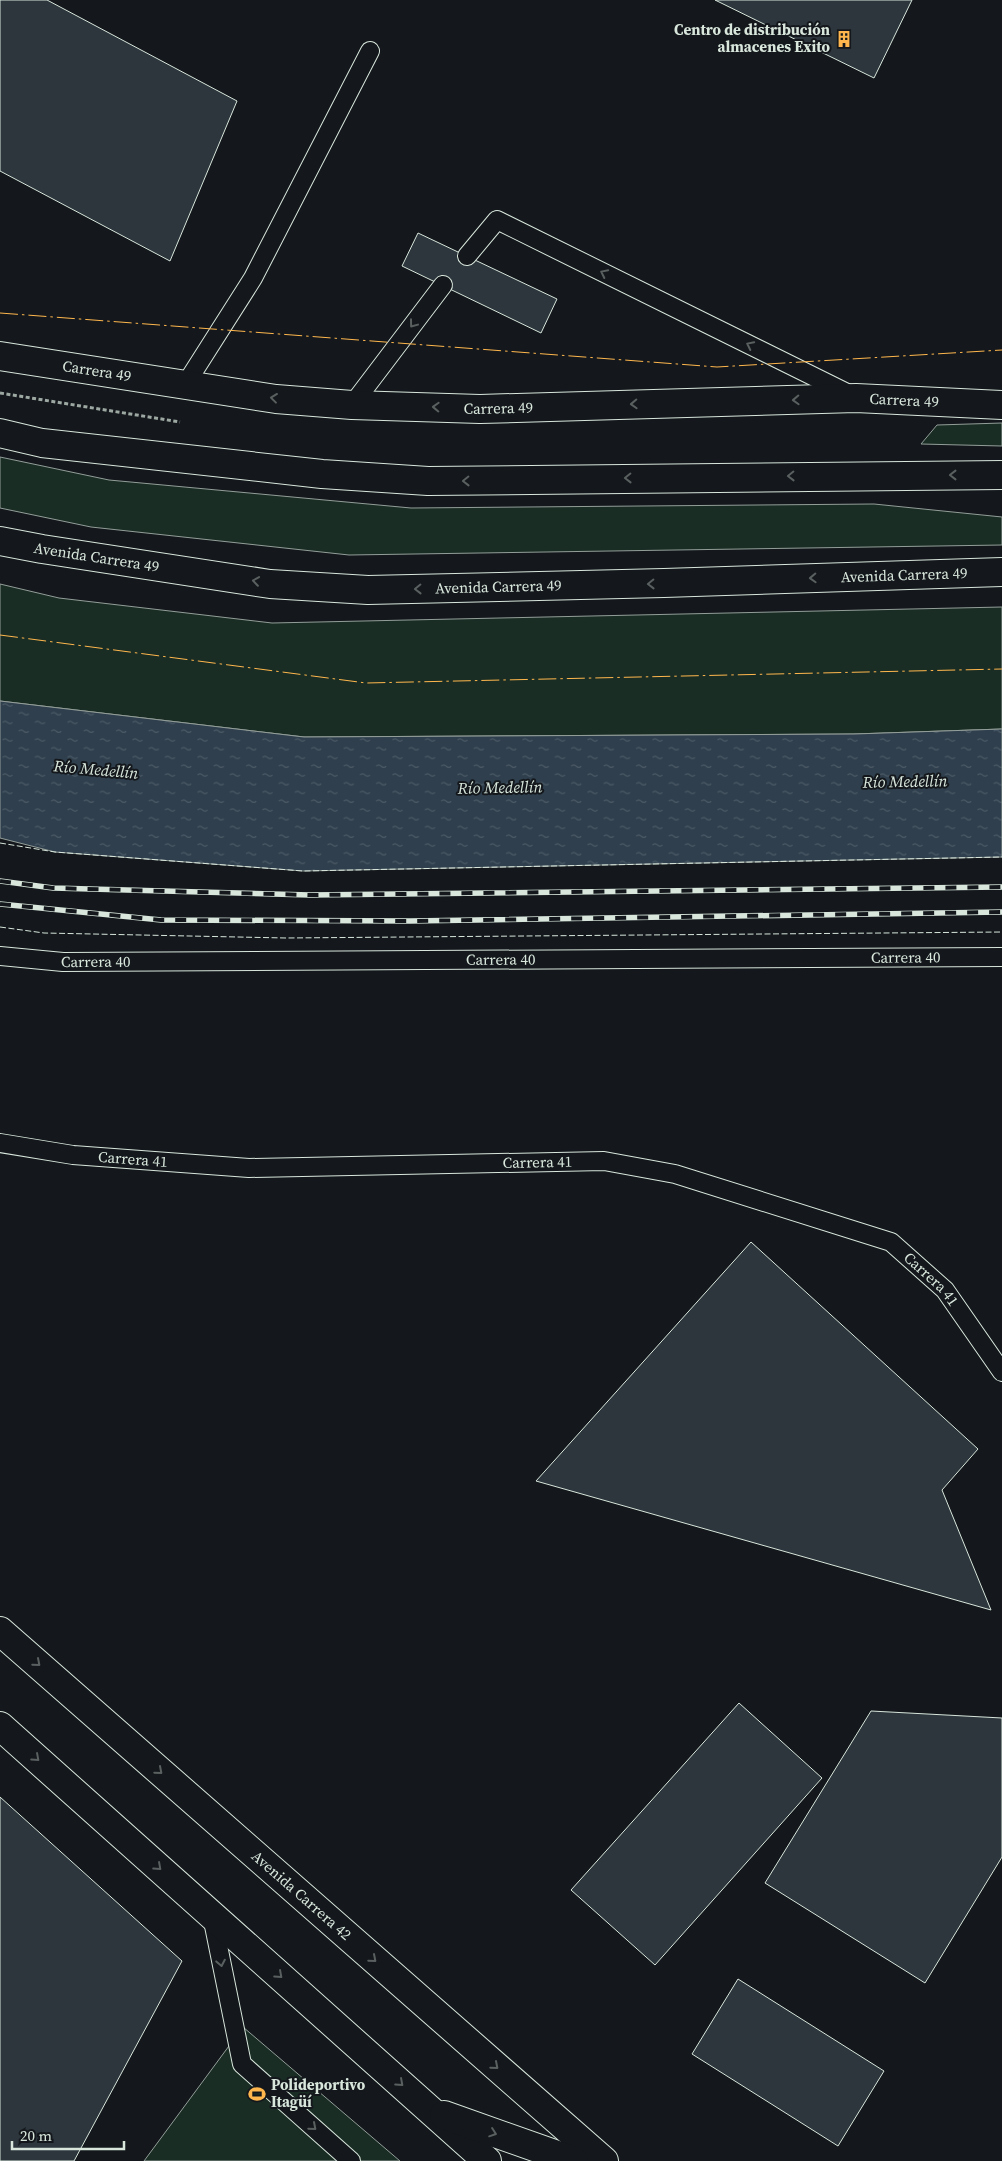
<svg xmlns="http://www.w3.org/2000/svg" width="1002" height="2161" viewBox="0 0 1002 2161" font-family="'Source Serif 4',serif">
  <defs>
    <pattern id="water-ripples" width="26" height="14" patternUnits="userSpaceOnUse" patternTransform="scale(1.25)"><rect width="26" height="14" fill="#2f3f4d"/><path d="M2 4q2-2 4 0t4 0M15 11q2-2 4 0t4 0" fill="none" stroke="#4c5b66"/></pattern>
  </defs>
  <rect width="100%" height="100%" fill="#14181c"/>
  <!-- green -->
  <path fill="#1a2d24" stroke="#939e99" d="M1002,423V446L921,444L937,425Z
    M0,457L109,480L411,508L874,504L1002,517V545L349,555L91,527L0,508Z
    M0,584L59,598L272,623L1002,607V729L854,734L304,737L0,701Z
    M243,2027L400,2161H144Z"/>
  <!-- water -->
  <path fill="url(#water-ripples)" stroke="#939e99" d="M0,701L304,737L854,734L1002,729V857L303,871L55,852L0,838Z"/>
  <!-- building -->
  <path fill="#2c363c" stroke="#d8e6dc" d="M0,0H47L237,101L170,261L0,171Z
    M715,0H912L874,78Z
    M418,233L557,299L541,333L402,266Z
    M751,1242L978,1449L942,1490L991,1610L536,1481Z
    M739,1703L822,1778L655,1965L571,1890Z
    M871,1711L1002,1718V1857L925,1983L765,1883Z
    M0,1797L182,1961L74,2161H0Z
    M738,1979L884,2071L838,2146L692,2054Z"/>
  <g fill="none" stroke-linecap="round" stroke-linejoin="round">
    <!-- service casing -->
    <g stroke="#d8e6dc" stroke-width="20">
      <g id="service">
        <path d="M467,256L497,220L851,395"/>
        <path d="M185,385L253,278L370,51"/>
        <path d="M352,405L443,285"/>
        <path id="s1" d="M0,956L63,962L1002,957"/>
        <path id="s2" d="M0,1143L73,1155L249,1168L604,1161L675,1174L891,1242L945,1290L1002,1372"/>
        <path d="M212,1916L242,2064L351,2161"/>
      </g>
    </g>
    <!-- minor casing -->
    <g stroke="#d8e6dc" stroke-width="30">
      <g id="minor">
        <path id="s3" d="M0,356L276,399L352,405L480,409L856,398L1002,405"/>
      </g>
    </g>
    <!-- trunk casing -->
    <g stroke="#d8e6dc" stroke-width="30">
      <g id="trunk">
        <path d="M0,433L42,443L322,474L428,481L1002,475"/>
        <path id="s4" d="M0,541L42,549L270,584L368,590L664,583L1002,572"/>
        <path id="s5" d="M0,1631L604,2161"/>
        <path d="M0,1726L487,2161"/>
        <path d="M444,2115L574,2161"/>
      </g>
    </g>
    <!-- path -->
    <path stroke="#9da8a2" stroke-width="3" stroke-dasharray="4 2.5" stroke-linecap="butt" d="M0,393L180,422"/>
    <!-- service -->
    <use href="#service" stroke="#14181c" stroke-width="18"/>
    <!-- minor -->
    <use href="#minor" stroke="#14181c" stroke-width="28"/>
    <!-- trunk -->
    <use href="#trunk" stroke="#14181c" stroke-width="28"/>
    <!-- rail casing -->
    <g stroke="#d8e6dc" stroke-width="5.5">
      <path id="rail" d="M0,881L53,888L310,895L1002,887
        M0,904L161,920L410,921L1002,912"/>
    </g>
    <!-- rail -->
    <use href="#rail" stroke="#14181c" stroke-width="4" stroke-dasharray="11" stroke-linecap="butt"/>
    <!-- fence -->
    <path stroke="#d8e6dc" stroke-width="1" stroke-dasharray="6 2.5" stroke-linecap="butt" d="M0,843L55,852L303,871L1002,857
      M0,927L44,933L286,938L1002,932"/>
    <!-- power -->
    <path stroke="#ffb74d" stroke-width="1" stroke-dasharray="18 4 2.5 4" stroke-linecap="butt" d="M0,313L717,367L1002,350
      M0,635L366,683L1002,669"/>
  </g>
  <!-- one-way arrows -->
  <defs><path id="oneway-chevron" d="M-2-3.5L2.5 0L-2 3.5" fill="none" stroke-width="1.6" stroke-linecap="round" stroke-linejoin="round" transform="scale(1.25)"/></defs>
  <g stroke="#59605f">
    <use href="#oneway-chevron" transform="translate(604 273) rotate(-154)"/>
    <use href="#oneway-chevron" transform="translate(413 324) rotate(127)"/>
    <use href="#oneway-chevron" transform="translate(750 345) rotate(-154)"/>
    <use href="#oneway-chevron" transform="translate(274 398) rotate(-173)"/>
    <use href="#oneway-chevron" transform="translate(796 400) rotate(178)"/>
    <use href="#oneway-chevron" transform="translate(634 404) rotate(178)"/>
    <use href="#oneway-chevron" transform="translate(436 407) rotate(-178)"/>
    <use href="#oneway-chevron" transform="translate(953 475) rotate(180)"/>
    <use href="#oneway-chevron" transform="translate(791 476) rotate(179)"/>
    <use href="#oneway-chevron" transform="translate(628 478) rotate(179)"/>
    <use href="#oneway-chevron" transform="translate(466 481) rotate(179)"/>
    <use href="#oneway-chevron" transform="translate(813 578) rotate(178)"/>
    <use href="#oneway-chevron" transform="translate(256 581) rotate(-172)"/>
    <use href="#oneway-chevron" transform="translate(651 584) rotate(179)"/>
    <use href="#oneway-chevron" transform="translate(418 589) rotate(179)"/>
    <use href="#oneway-chevron" transform="translate(37 1663) rotate(41)"/>
    <use href="#oneway-chevron" transform="translate(36 1758) rotate(42)"/>
    <use href="#oneway-chevron" transform="translate(159 1771) rotate(41)"/>
    <use href="#oneway-chevron" transform="translate(158 1867) rotate(42)"/>
    <use href="#oneway-chevron" transform="translate(373 1959) rotate(41)"/>
    <use href="#oneway-chevron" transform="translate(221 1963) rotate(79)"/>
    <use href="#oneway-chevron" transform="translate(279 1975) rotate(42)"/>
    <use href="#oneway-chevron" transform="translate(495 2066) rotate(41)"/>
    <use href="#oneway-chevron" transform="translate(400 2083) rotate(42)"/>
    <use href="#oneway-chevron" transform="translate(313 2127) rotate(41)"/>
    <use href="#oneway-chevron" transform="translate(493 2133) rotate(19)"/>
  </g>
  <!-- icons -->
  <defs>
    <g id="building-bare" transform="scale(1.35)"><path d="M-4-6H4V6H1V3H-1V6H-4ZM-2.5-4.3h1.7v1.8h-1.7ZM.8-4.3h1.7v1.8H.8ZM-2.5-1h1.7V.8h-1.7ZM.8-1h1.7V.8H.8Z" fill="#ffb74d" stroke="#14181c" stroke-width="2.5" paint-order="stroke"/></g>
    <g id="stadium-bare" transform="scale(1.35)"><path d="M0-5a6.5 5 0 1 0 0 10a6.5 5 0 1 0 0-10ZM-3.5-1.8h7v3.6h-7Z" fill="#ffb74d" stroke="#14181c" stroke-width="2.5" paint-order="stroke"/></g>
  </defs>
  <g fill-rule="evenodd">
    <use href="#building-bare" x="844" y="39"/>
    <use href="#stadium-bare" x="257" y="2094"/>
  </g>
  <g text-anchor="middle" stroke-width="4" stroke-linejoin="round" paint-order="stroke">
    <!-- poi labels -->
    <g font-size="15" font-weight="bold" fill="#d8e6dc" stroke="#14181c" text-anchor="end">
      <text x="830" y="35">Centro de distribución<tspan x="830" dy="17">almacenes Exito</tspan></text>
      <text x="271" y="2090" text-anchor="start">Polideportivo<tspan x="271" dy="17">Itagüí</tspan></text>
    </g>
    <!-- street labels -->
    <g font-size="15" fill="#d8e6dc" stroke="#14181c">
      <text dy="5" stroke="none"><textPath href="#s3" startOffset="98">Carrera 49</textPath></text>
      <text dy="5" stroke="none"><textPath href="#s3" startOffset="908">Carrera 49</textPath></text>
      <text dy="5" stroke="none"><textPath href="#s3" startOffset="502">Carrera 49</textPath></text>
      <text dy="5" stroke="none"><textPath href="#s4" startOffset="98">Avenida Carrera 49</textPath></text>
      <text dy="5" stroke="none"><textPath href="#s4" startOffset="908">Avenida Carrera 49</textPath></text>
      <text dy="5" stroke="none"><textPath href="#s4" startOffset="502">Avenida Carrera 49</textPath></text>
      <text dy="5" stroke="none"><textPath href="#s1" startOffset="906">Carrera 40</textPath></text>
      <text dy="5" stroke="none"><textPath href="#s1" startOffset="501">Carrera 40</textPath></text>
      <text dy="5" stroke="none"><textPath href="#s1" startOffset="96">Carrera 40</textPath></text>
      <text dy="5" stroke="none"><textPath href="#s2" startOffset="134">Carrera 41</textPath></text>
      <text dy="5" stroke="none"><textPath href="#s2" startOffset="539">Carrera 41</textPath></text>
      <text dy="5" stroke="none"><textPath href="#s2" startOffset="959">Carrera 41</textPath></text>
      <text dy="5" stroke="none"><textPath href="#s5" startOffset="401">Avenida Carrera 42</textPath></text>
    </g>
    <!-- water labels -->
    <g font-size="16" font-style="italic" fill="#d8e6dc" stroke="#14181c">
      <text transform="translate(96 769) rotate(5)" y="6">Río Medellín</text>
      <text transform="translate(905 781) rotate(-1)" y="6">Río Medellín</text>
      <text transform="translate(500 787) rotate(-1)" y="6">Río Medellín</text>
    </g>
  </g>
  <!-- scale -->
  <path d="M12 2141v8h112v-8" fill="none" stroke="#d8e6dc" stroke-width="2.5"/>
  <text x="20" y="2141" font-size="15" fill="#d8e6dc" stroke="#14181c" stroke-width="4" paint-order="stroke">20 m</text>
</svg>
